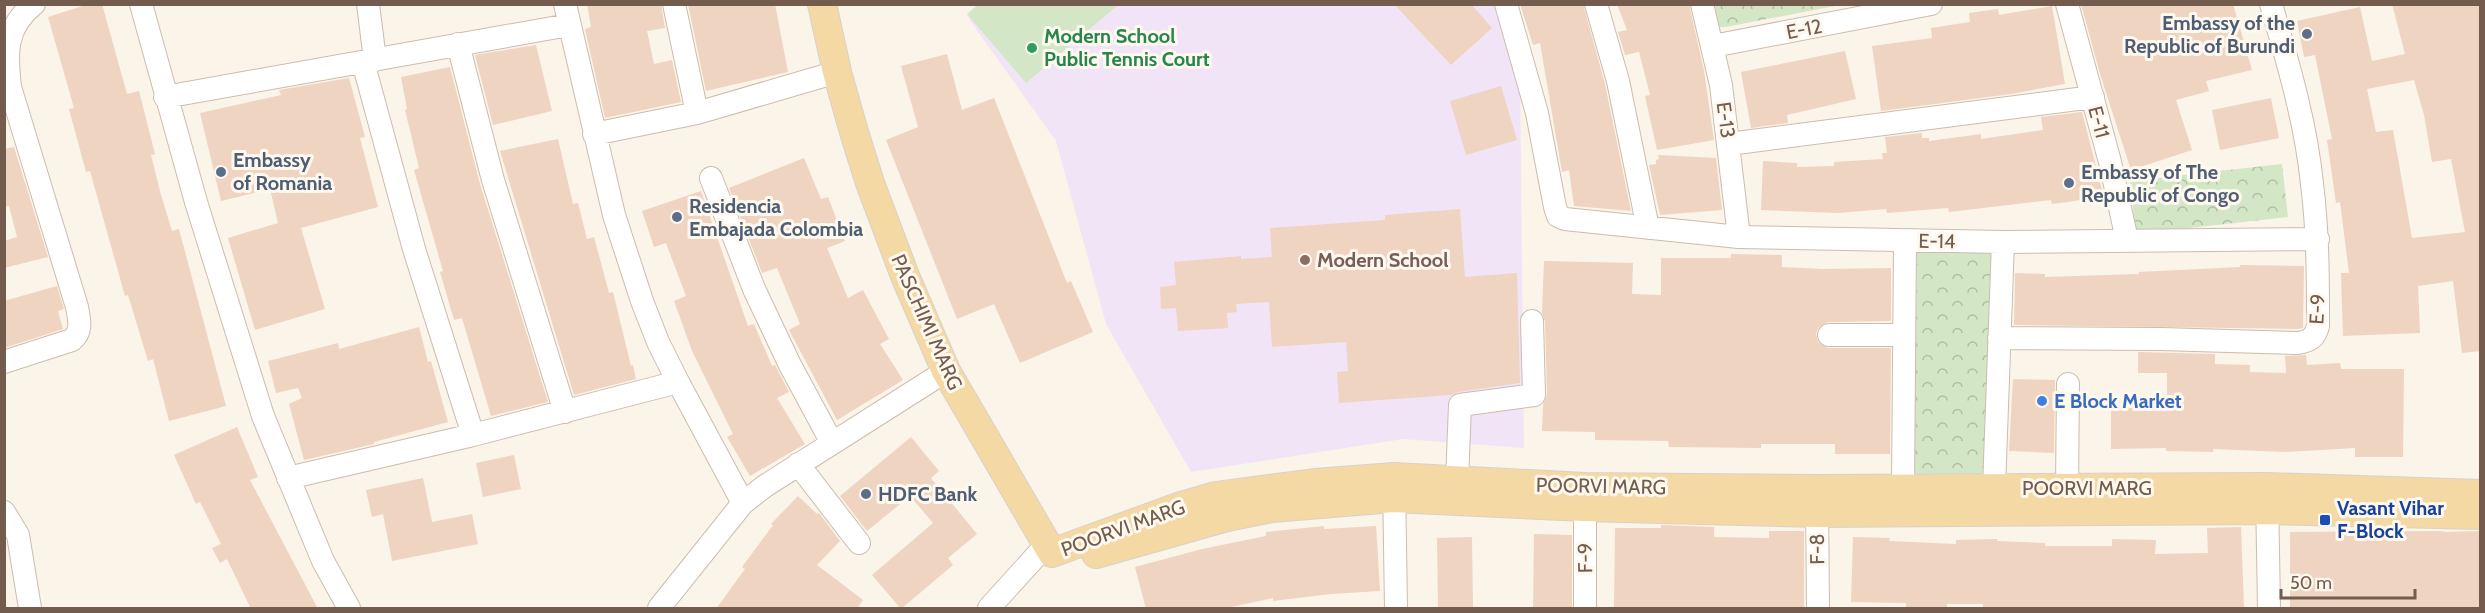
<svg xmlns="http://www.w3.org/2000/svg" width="2485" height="613" viewBox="0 0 2485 613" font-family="Cabin,sans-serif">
  <defs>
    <pattern id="park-crowns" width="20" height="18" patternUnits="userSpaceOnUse" patternTransform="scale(1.5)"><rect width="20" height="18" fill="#d3e7c7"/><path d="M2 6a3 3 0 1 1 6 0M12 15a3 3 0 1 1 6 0" fill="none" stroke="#b0bea4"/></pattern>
  </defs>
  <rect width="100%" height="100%" fill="#fbf4e8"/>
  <!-- education -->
  <path fill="#f1e4f7" d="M978,4L1496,5L1520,72L1524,448L1403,439L1191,472L1106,324L1056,141L971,22L967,14Z"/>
  <!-- park -->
  <path fill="url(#park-crowns)" d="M1708,5H1840L1726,27H1714Z
    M2282,164L2288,217L2136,234L2130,181Z
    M1917,253H1999L1988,479H1914Z"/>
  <!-- garden -->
  <path fill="#d3e7c7" d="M978,5V4L1118,5L1026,83L967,14Z"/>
  <!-- building -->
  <path fill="#eed4c1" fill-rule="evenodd" d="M89,4H102L127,94L139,91L155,154L151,155L161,195L172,231L179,229L226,406L169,421L153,359L148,361L128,295L125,296L90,171L86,172L69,109L74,108L48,17Z
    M587,4H661L665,28L647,31L654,64L672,60L681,102L605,118L585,29L591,27Z
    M688,4H775L788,72L706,91Z
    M1394,4H1471L1492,28L1451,65Z
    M1520,4H1583L1605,84L1631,211L1574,206L1569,170L1562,172L1540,43L1533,45Z
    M1617,4H1689L1704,71L1714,140L1657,150L1645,96L1650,95L1639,52L1625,55L1618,32L1627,30Z
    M2081,4H2233L2252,70L2206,81L2209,91L2176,100L2192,150L2131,170L2100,74Z
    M2392,4H2481V351L2462,353L2453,281L2418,286L2420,333L2343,336L2341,273H2349L2340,202L2336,203L2327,140L2332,139L2315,55L2304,57L2297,21L2360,7L2372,61L2405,54ZM2414,80L2424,115L2432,162L2451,159L2465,232L2412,238L2393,130L2376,132L2367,89Z
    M2052,6L2065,84L2011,94L1881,111L1872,46L1932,38L1931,28L1970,22L1969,13L1998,9L1999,15Z
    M536,45L552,111L493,125L475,55Z
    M1845,51L1856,99L1787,115L1788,123L1751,128L1741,72Z
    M947,54L962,110L994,98L1067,283L1071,281L1093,332L1020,363L994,304L957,319L886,140L918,127L901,66Z
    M450,67L480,184L548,402L491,416L462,318L454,320L440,272L443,271L414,170L419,168L405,110L407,109L401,77Z
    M349,78L365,137L360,138L378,207L301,228L325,309L255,330L228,238L278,223L270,189L221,201L200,113L281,95L279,90Z
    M1501,86L1517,140L1466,155L1450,101Z
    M2271,98L2279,138L2220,150L2212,110Z
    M2082,112L2104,197L2052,204L2051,200L1949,212L1948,208L1887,213L1886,209L1838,213L1761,210L1763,161L1797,163V167L1834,166V162L1883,159L1882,153H1887L1885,137L1922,133V138H1929V141L1981,134V139L2043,130L2041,117Z
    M558,139L573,204L578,203L587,239L594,237L609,293L613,292L631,366L633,365L636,379L574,395L500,151Z
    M14,147L48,257L4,268V241L17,237L9,206L4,207V149Z
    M1658,155L1716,158L1722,210L1660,215L1649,165L1656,164V160L1659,159Z
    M804,158L821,199L828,197L845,241L827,248L848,298L863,290L889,339L880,344L903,380L837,420L789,330L800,324L777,268L762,273L729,188Z
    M701,191L748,326L754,324L772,366L775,365L789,392L777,398L805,444L750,476L727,437L733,434L692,351L674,301L686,296L666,243L654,247L642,211Z
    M1460,209L1465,277L1517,273L1520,383L1458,392L1451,395L1339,403L1337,372L1348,371L1346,342L1272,347L1269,302L1236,304L1237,312L1227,313L1228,328L1178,331L1176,308L1161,309L1160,287L1176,285L1174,262L1241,256V259L1272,257L1270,228L1385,220V215Z
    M1731,254L1782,255V267L1823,269L1891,268V321L1828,322L1818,328L1816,334L1818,342L1828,348H1891L1890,454H1835V444H1761V448L1669,447L1668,441L1595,440V432L1542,431L1543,405L1547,395L1545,321L1542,313L1544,261L1633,263L1632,294L1661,295V258H1731Z
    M2240,265L2304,266L2303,328L2297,329L2014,325L2015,273L2045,274V277L2139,274V272L2240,267Z
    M57,286L64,309L58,311L63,329L4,348V301Z
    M419,327L428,362L431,361L448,422L374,442V444L304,460L289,404L302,398L298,388L276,393L268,361L338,343L339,349Z
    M2138,352L2215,354V364L2250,365V372L2286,373L2285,356L2306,355L2307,365L2340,363L2341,369H2404L2403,457H2355V448L2286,452L2213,449V452L2166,451V448L2111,449V406L2167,404V373H2138Z
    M2013,379L2055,380L2054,453L2009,451Z
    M237,427L258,477L250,480L318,609H251L227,559L220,563L212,548L221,544L200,502L196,504L174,455Z
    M911,437L939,471L931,478L977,534L948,558L953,565L901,609L872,575L933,523L910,496L867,531L840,496Z
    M514,455L521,489L483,497L476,463Z
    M423,478L432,522L472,514L478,544L392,561L383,514L372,517L366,490Z
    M798,496L817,514L819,513L840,541L817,565L863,600L857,609H716L745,569L742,567L773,525L771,524Z
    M1661,525L1714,527V537L1769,538V531H1804V607L1614,609L1615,528H1661Z
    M1324,526V529L1376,526L1380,591L1331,594L1273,601V598L1222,609H1146L1135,567L1202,549L1266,536V532Z
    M2241,527L2244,609H1983V604H1947V609H1906V603L1851,602L1853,537L1890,538L1889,541L1956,544V540L1997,539V541L2045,543V546H2112V539L2156,540L2155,554L2208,553L2207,528Z
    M2439,531L2446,532L2481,531V609H2290V532Z
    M1534,534L1572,535V609H1533Z
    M1472,537L1473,609H1438L1437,538Z"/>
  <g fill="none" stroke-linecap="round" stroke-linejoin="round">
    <!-- minor casing -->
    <g stroke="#ccbcae" stroke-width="24">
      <path id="minor" d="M141,4L196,202L263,416L323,561L349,608
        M368,4L375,60
        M565,4L614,215L642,301L658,342L678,382L743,503
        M674,4L697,113
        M1506,4L1537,113L1555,207L1558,216L1565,219L1739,237L2003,242L2318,239
        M1596,4L1618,81L1648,228
        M1702,4L1721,85L1739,237
        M2067,4L2110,162L2127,240
        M458,44L493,180L565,412
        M1713,46L1931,4
        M363,62L414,249L473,435
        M165,97L569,25
        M594,134L697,113L837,72
        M1729,144L2093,97
        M711,178L754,289L790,365L832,443
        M1829,335H1903
        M1999,338L2161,339L2298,343C2310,341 2315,338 2318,326C2318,278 2318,231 2312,184C2306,123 2288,63 2271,4
        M4,362L72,340C83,331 79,319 77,307L10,87C6,53 5,27 34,4
        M798,464L859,543
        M288,478L473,435L678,382
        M1394,481L1396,608
        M1457,481L1460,405L1534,395L1532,321
        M1903,488L1905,241
        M1994,488L2003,242
        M2067,488L2068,384
        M1585,492V608
        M2267,494L2269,608
        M1817,497L1818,608
        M4,512L18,535L30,608
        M659,608L743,503L765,486L946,371
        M989,608L1047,544"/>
    </g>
    <!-- major casing -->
    <g stroke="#d8d1cd" stroke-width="30">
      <path id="major" d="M822,4L837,72L854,132L870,183L905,276L946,371L1052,553
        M1052,553L1178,507L1216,496L1315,483L1394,477L1585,487L1817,489L2267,487L2480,494
        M1096,554L1227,517L1272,508L1393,498L1584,507L1816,513L2267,510L2480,515"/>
    </g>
    <!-- minor -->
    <use href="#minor" stroke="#fff" stroke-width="22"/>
    <!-- major -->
    <use href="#major" stroke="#f4d9a5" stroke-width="28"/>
  </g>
  <!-- markers -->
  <g fill="#5c6f8a" stroke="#fef8ee" stroke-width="2">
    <circle cx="2307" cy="34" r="6"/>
    <circle cx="221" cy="172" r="6"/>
    <circle cx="2069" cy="183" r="6"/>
    <circle cx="677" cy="217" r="6"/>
    <circle cx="866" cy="494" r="6"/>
  </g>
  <circle fill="#2e9e5b" stroke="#fef8ee" stroke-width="2" cx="1032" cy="48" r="6"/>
  <circle fill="#8d6e63" stroke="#fef8ee" stroke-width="2" cx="1305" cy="260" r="6"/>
  <circle fill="#3f7fe0" stroke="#fef8ee" stroke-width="2" cx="2042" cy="401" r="6"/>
  <rect fill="#1a4fb4" stroke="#fef8ee" stroke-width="2" x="2319" y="514" width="12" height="12" rx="3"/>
  <g text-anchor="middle" stroke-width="6" stroke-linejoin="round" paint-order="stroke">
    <!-- service labels -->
    <g font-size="20" font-weight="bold" fill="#4e5e75" stroke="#fef8ee" text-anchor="start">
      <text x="2295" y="30" text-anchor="end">Embassy of the<tspan x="2295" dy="23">Republic of Burundi</tspan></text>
      <text x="233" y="167">Embassy<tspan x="233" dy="23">of Romania</tspan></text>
      <text x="2081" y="179">Embassy of The<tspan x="2081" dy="23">Republic of Congo</tspan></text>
      <text x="689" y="213">Residencia<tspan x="689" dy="23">Embajada Colombia</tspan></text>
      <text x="878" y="501">HDFC Bank</text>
    </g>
    <!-- street labels -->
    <g font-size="20" fill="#735c4e" stroke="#fef8ee">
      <text transform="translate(1804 29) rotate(-11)" y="7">E-12</text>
      <text transform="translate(1726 120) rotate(82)" y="7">E-13</text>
      <text transform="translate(2099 122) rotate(75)" y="7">E-11</text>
      <text transform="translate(1937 241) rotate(1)" y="7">E-14</text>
      <text transform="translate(2317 309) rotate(-87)" y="7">E-9</text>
      <text transform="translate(927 322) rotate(66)" y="7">PASCHIMI MARG</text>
      <text transform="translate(1601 486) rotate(1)" y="7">POORVI MARG</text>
      <text x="2087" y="495">POORVI MARG</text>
      <text transform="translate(1123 528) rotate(-20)" y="7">POORVI MARG</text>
      <text transform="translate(1817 549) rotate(-91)" y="7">F-8</text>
      <text transform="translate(1585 558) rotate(-91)" y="7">F-9</text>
    </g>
    <!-- leisure labels -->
    <g font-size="20" font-weight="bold" fill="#27864d" stroke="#fef8ee" text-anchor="start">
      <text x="1044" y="43">Modern School<tspan x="1044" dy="23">Public Tennis Court</tspan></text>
    </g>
    <!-- education labels -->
    <g font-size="20" font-weight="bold" fill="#785e54" stroke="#fef8ee" text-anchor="start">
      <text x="1317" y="267">Modern School</text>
    </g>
    <!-- shop labels -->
    <g font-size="20" font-weight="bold" fill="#366cbe" stroke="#fef8ee" text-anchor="start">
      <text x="2054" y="408">E Block Market</text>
    </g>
    <!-- transit labels -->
    <g font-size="20" font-weight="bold" fill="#164399" stroke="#fef8ee" text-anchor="start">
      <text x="2337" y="515">Vasant Vihar<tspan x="2337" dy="23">F-Block</tspan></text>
    </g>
  </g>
  <!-- border -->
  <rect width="2485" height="613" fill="none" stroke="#735c4e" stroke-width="12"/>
  <!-- scale -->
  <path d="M2281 589v9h134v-9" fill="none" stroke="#735c4e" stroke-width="3"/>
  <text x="2290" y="589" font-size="18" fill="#735c4e" stroke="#fef8ee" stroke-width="4.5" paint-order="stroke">50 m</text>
</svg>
